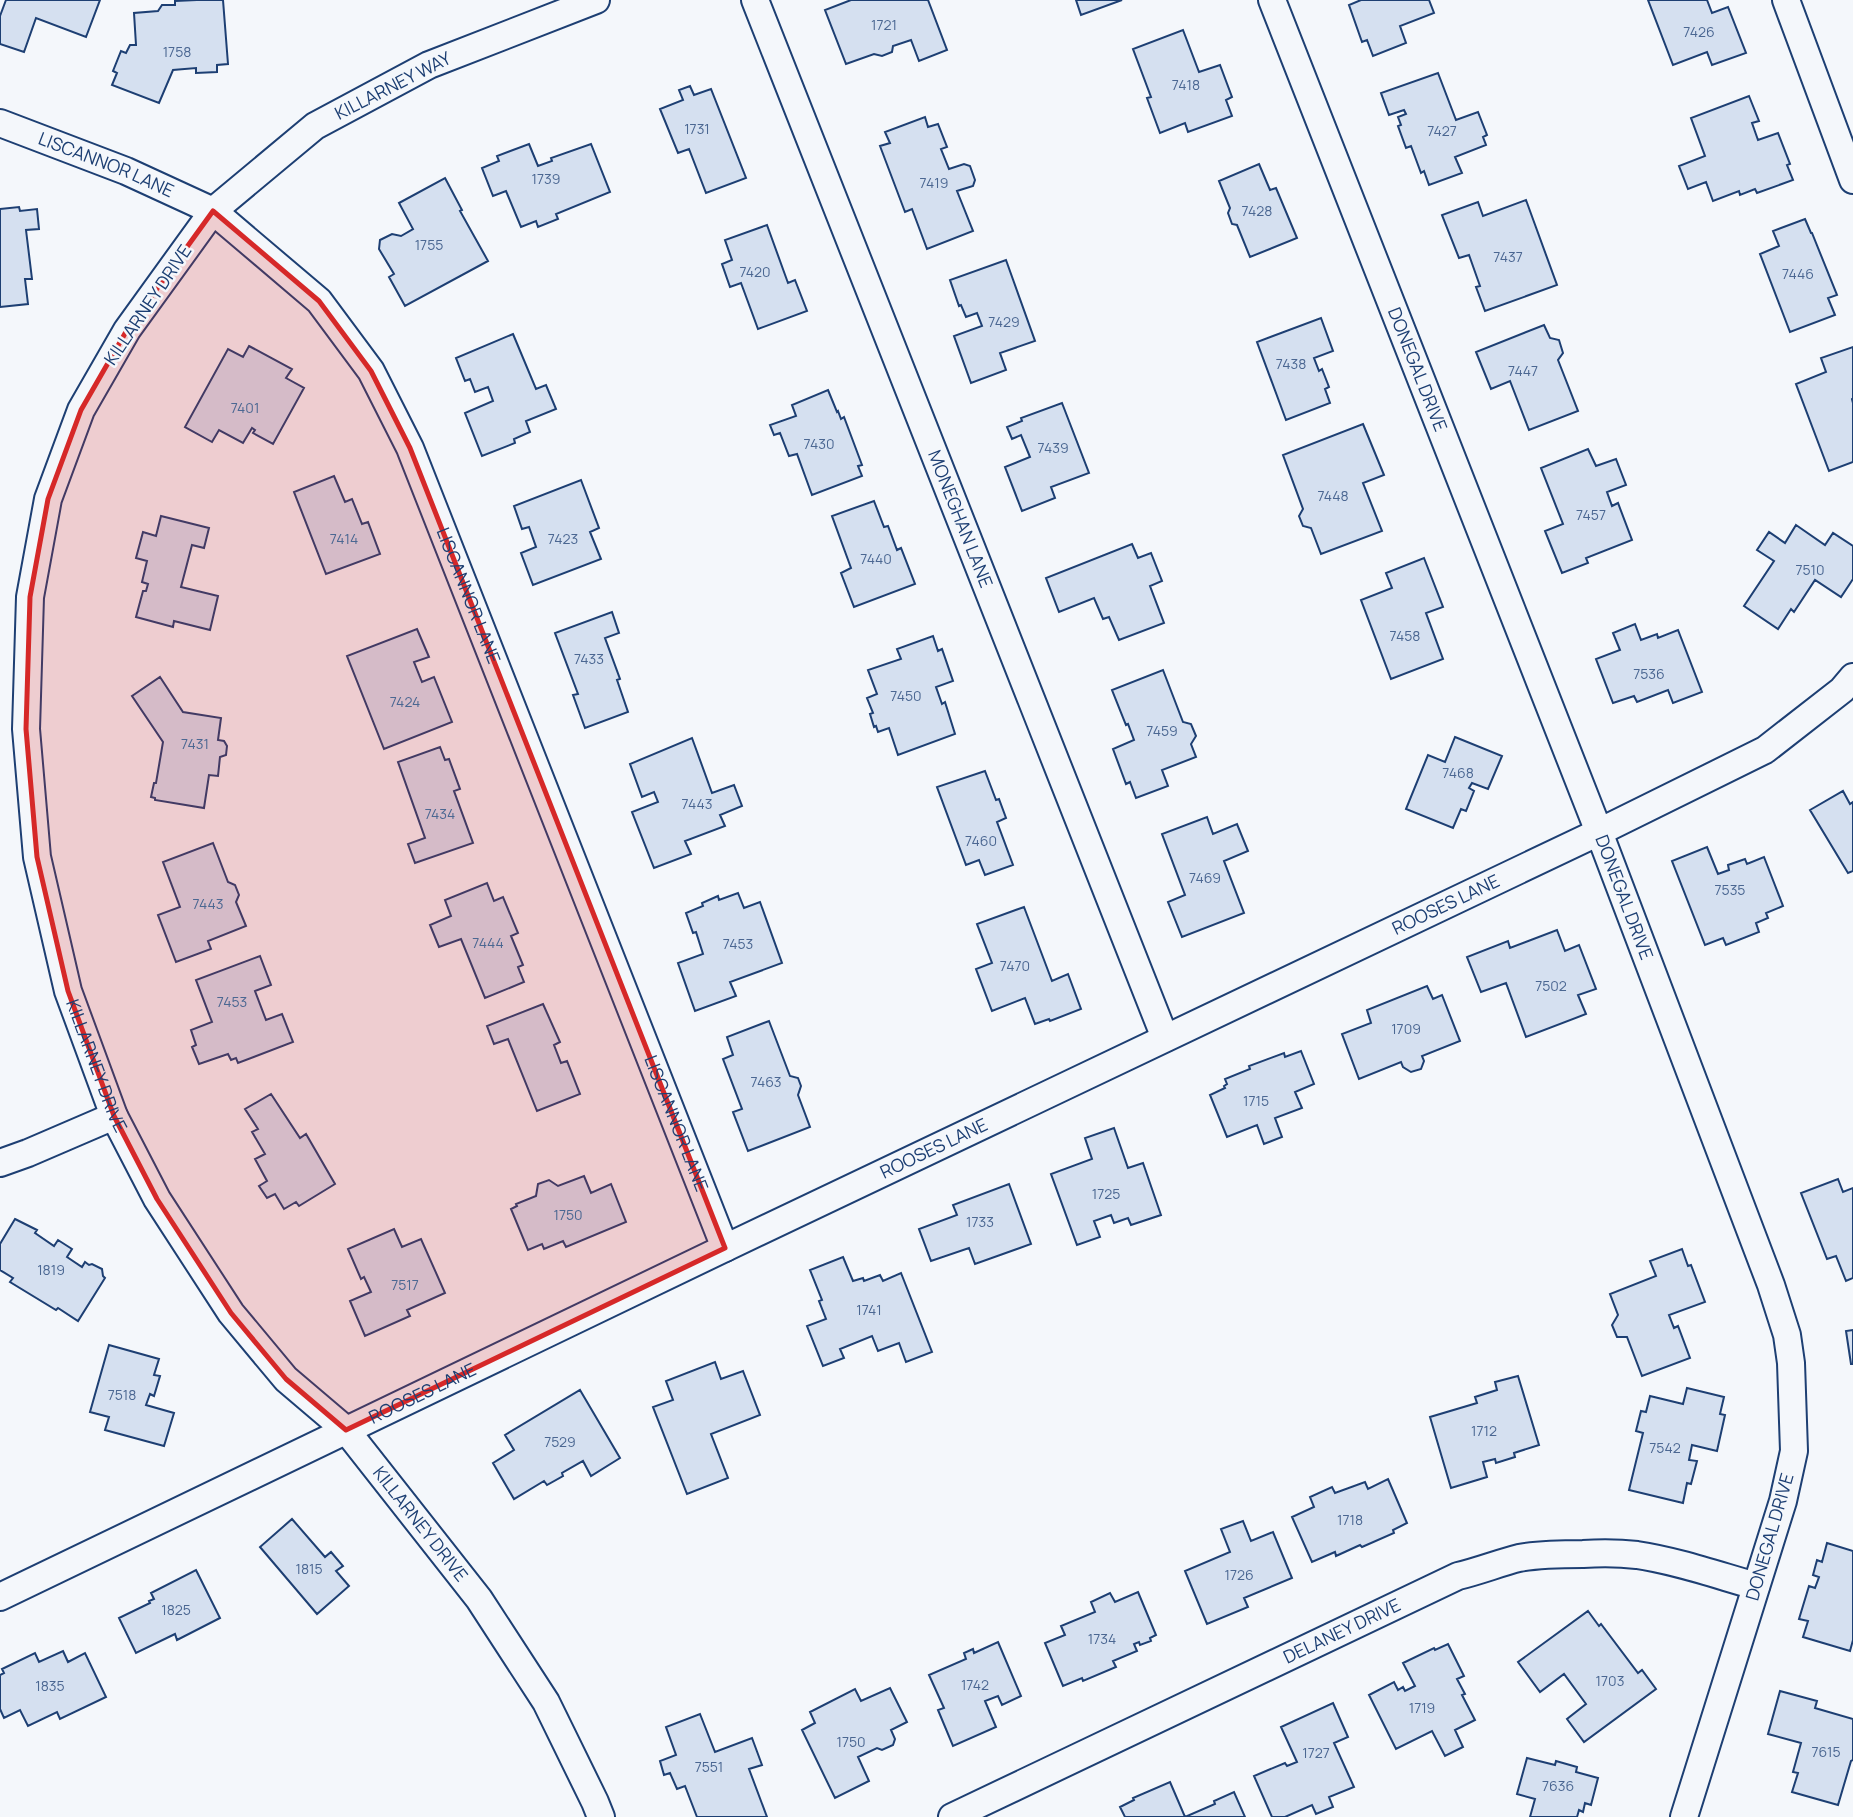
<svg xmlns="http://www.w3.org/2000/svg" width="1853" height="1817" viewBox="0 0 1853 1817" font-family="Manrope,sans-serif">
  <rect width="100%" height="100%" fill="#f4f7fb"/>
  <!-- building -->
  <path fill="#d5e0f0" stroke="#1d3f73" stroke-width="2" d="M6,0H100L86,37L36,18L24,52L0,44V16Z
    M197,0H223L228,64L217,65V72L196,73V68L173,70L159,103L112,85L117,73L113,71L121,51L126,53L130,45H136L134,13L158,11L162,5H175V1Z
    M851,0H928L947,50L919,61L911,40L893,46L892,52L882,56L874,54L846,64L825,10Z
    M1076,0H1122L1081,15Z
    M1361,0H1429L1434,13L1400,26L1406,43L1373,56L1367,40L1362,42L1349,5Z
    M1648,0H1707L1712,13L1728,7L1746,53L1712,65L1707,52L1673,65Z
    M1183,30L1199,72L1220,65L1232,97L1226,100L1232,116L1188,132L1185,123L1160,133L1147,98L1151,97L1133,49Z
    M1438,73L1456,120L1478,112L1487,135L1483,137L1486,145L1455,157L1462,173L1429,185L1424,171L1421,173L1411,146L1406,148L1398,126L1401,125L1398,117L1406,114L1404,110L1389,115L1381,93Z
    M690,86L694,95L711,89L746,178L706,193L689,149L678,153L660,109L683,100L679,90Z
    M1749,96L1759,121L1752,123L1758,140L1778,133L1790,164L1787,165L1793,180L1757,193L1755,189L1740,195L1739,191L1713,201L1706,182L1688,189L1679,166L1705,156L1691,118Z
    M925,117L928,127L938,124L947,147L941,149L949,169L964,164L970,166L975,180L973,186L957,191L973,231L927,249L912,209L905,212L880,146L890,143L885,132Z
    M529,144L538,166L552,161L551,158L591,144L610,192L556,214L558,219L538,227L536,221L521,227L506,191L493,196L482,168L499,161L497,156Z
    M1259,164L1270,190L1276,188L1297,238L1250,257L1237,225L1232,224L1228,213L1230,208L1219,181Z
    M445,178L462,210L460,211L488,261L405,306L389,277L394,274L379,249L380,240L392,234L401,236L413,229L399,203Z
    M1526,200L1557,285L1485,311L1476,287L1480,286L1469,255L1459,258L1442,215L1478,202L1483,216Z
    M19,207L20,211L37,209L39,229L26,230L32,279H25L28,304L0,307V209Z
    M1805,219L1811,233H1812L1837,295L1828,298L1835,315L1790,332L1760,254L1779,246L1773,231Z
    M767,225L788,283L795,280L807,311L758,329L741,283L730,287L722,264L732,260L725,240Z
    M1006,260L1035,341L1000,353L1006,370L971,383L954,336L982,326L977,313L966,317L961,305L959,306L950,280Z
    M1321,318L1333,351L1314,358L1319,371L1322,369L1329,387L1325,389L1330,403L1286,420L1257,342Z
    M1544,325L1550,338L1559,340L1563,353L1558,360L1578,411L1529,430L1510,381L1491,389L1476,352Z
    M513,334L536,389L546,385L556,409L526,421L530,432L514,439L515,443L482,456L465,413L493,401L488,387L475,392L470,379L465,381L456,358Z
    M249,346L292,369L286,378L304,388L273,444L253,433L255,430L252,428L243,443L219,430L212,442L185,427L228,349L243,357Z
    M1853,347V398L1852,399L1853,403V462L1829,471L1796,384L1826,372L1821,358Z
    M828,390L837,412L838,411L841,419L844,417L862,465L858,466L862,476L812,495L797,454L789,456L780,433L774,435L770,425L796,416L792,405Z
    M1062,403L1089,473L1051,487L1055,498L1022,511L1005,467L1030,457L1021,435L1012,439L1007,427L1022,421L1021,418Z
    M1363,424L1384,475L1363,483L1382,531L1321,554L1311,528L1303,526L1299,516L1303,509L1283,455Z
    M1588,449L1596,466L1616,459L1626,485L1607,492L1612,506L1618,503L1632,540L1586,558L1588,563L1562,573L1545,531L1563,524L1541,468Z
    M334,476L345,502L352,499L362,524L368,522L380,554L326,574L294,492Z
    M581,480L599,528L590,532L601,559L533,585L521,553L536,547L529,527L522,529L514,506Z
    M874,501L884,527L888,526L897,550L901,548L915,584L854,607L841,573L851,568L832,516Z
    M161,516L209,528L204,548L192,545L181,587L218,596L210,630L174,621L173,627L136,617L143,591H146L148,584L142,582L147,561L136,558L143,532L156,536Z
    M1796,525L1825,545L1833,533L1853,546V579L1841,597L1815,580L1794,612L1791,609L1778,629L1744,606L1774,561L1757,550L1769,532L1785,543Z
    M1132,544L1138,558L1151,553L1162,581L1150,586L1164,623L1119,640L1109,617L1103,619L1094,598L1059,612L1046,578Z
    M1424,558L1443,607L1426,613L1443,659L1391,679L1361,600L1392,588L1386,573Z
    M612,612L619,633L605,638L620,679L617,680L628,712L585,728L573,695L578,694L555,633Z
    M1635,624L1641,640L1657,634L1658,638L1678,630L1702,692L1673,703L1668,690L1637,702L1634,696L1613,703L1596,659L1620,650L1613,633Z
    M417,629L429,657L414,662L422,682L434,677L452,722L384,749L347,656Z
    M933,636L938,651L942,649L953,681L936,687L942,704L945,702L955,734L898,755L889,728L878,732L876,726L874,727L870,714L873,713L867,698L877,694L868,670L901,659L897,649Z
    M1163,670L1183,722L1191,724L1196,736L1191,744L1196,757L1162,770L1168,786L1136,798L1130,782L1126,784L1113,749L1134,740L1128,724L1126,725L1112,690Z
    M160,677L183,712L221,718L218,740L224,741L227,746L226,755L220,757L218,776L209,775L204,808L155,800V798L151,797L154,783H156L163,742L132,696Z
    M1455,737L1502,756L1488,789L1472,783L1469,788L1474,791L1466,811L1461,809L1453,828L1406,809L1428,755L1445,762Z
    M692,738L712,793L734,785L742,806L720,815L725,826L685,841L691,854L654,868L632,812L658,802L654,792L642,797L630,764Z
    M440,747L445,760L449,759L460,789L454,791L473,843L415,863L408,844L425,838L398,762Z
    M985,771L996,800L999,799L1006,818L997,822L1013,865L985,875L979,860L966,865L937,787Z
    M1843,791L1850,804L1853,802V871L1848,873L1810,810Z
    M1207,817L1213,834L1237,824L1248,851L1224,861L1244,913L1182,937L1168,902L1185,895L1162,834Z
    M213,843L228,882L235,885L239,895L236,902L246,926L208,941L211,949L176,962L158,915L180,907L163,862Z
    M1707,847L1718,874L1729,870L1728,865L1745,859L1747,864L1764,857L1783,906L1766,913L1768,918L1756,923L1759,932L1726,945L1723,938L1705,945L1672,861Z
    M487,883L494,901L503,897L518,933L511,936L523,965L518,967L524,982L485,998L461,939L439,947L430,925L451,916L445,900Z
    M738,893L744,908L760,902L782,963L730,982L736,996L695,1011L678,963L703,954L696,932L693,933L686,913L703,906L702,903L718,896L719,900Z
    M1024,907L1052,981L1068,974L1081,1009L1050,1021L1049,1019L1035,1024L1025,998L992,1011L976,969L992,963L977,924Z
    M1557,930L1565,951L1579,945L1596,989L1578,995L1586,1014L1526,1037L1506,983L1481,992L1467,957L1508,941L1510,948Z
    M260,956L271,985L255,991L266,1020L282,1014L293,1042L238,1063L236,1058L231,1060L228,1054L199,1064L192,1047L196,1045L191,1030L212,1022L196,980Z
    M1427,986L1433,999L1442,995L1460,1041L1422,1056L1424,1061L1421,1069L1411,1072L1403,1067L1401,1062L1359,1079L1342,1034L1371,1023L1367,1010Z
    M543,1004L560,1042L554,1045L561,1063L567,1061L580,1094L537,1111L508,1039L494,1044L487,1026Z
    M769,1021L790,1076L798,1078L801,1086L798,1095L810,1127L748,1151L733,1112L742,1109L723,1059L733,1055L727,1037Z
    M1301,1051L1314,1084L1295,1092L1302,1108L1275,1118L1282,1137L1264,1144L1257,1125L1227,1137L1210,1095L1225,1088L1224,1086L1227,1084L1225,1079L1250,1069L1249,1066L1284,1053L1285,1057Z
    M271,1094L300,1138L306,1134L335,1184L299,1206L296,1202L284,1209L275,1194L267,1198L259,1186L267,1181L255,1159L265,1154L252,1132L258,1129L245,1109Z
    M1114,1128L1128,1168L1143,1163L1161,1215L1131,1225L1128,1218L1114,1223L1111,1215L1094,1221L1100,1237L1077,1245L1051,1174L1092,1159L1085,1138Z
    M584,1176L591,1193L611,1184L626,1222L566,1247L563,1241L544,1249L542,1244L528,1250L511,1209L517,1206L516,1204L536,1196L538,1184L549,1180L558,1186Z
    M1838,1179L1843,1192L1853,1188V1278L1846,1281L1836,1256L1827,1259L1801,1193Z
    M1009,1184L1031,1244L975,1264L969,1248L931,1261L919,1229L957,1215L953,1205Z
    M15,1219L37,1230L35,1233L54,1246L58,1240L72,1249L67,1257L82,1267L85,1262L89,1265L92,1264L102,1269L103,1276L105,1278L78,1321L58,1308L56,1310L10,1282L13,1278L0,1270V1244Z
    M394,1229L402,1247L421,1239L445,1293L407,1310L410,1316L365,1336L350,1301L371,1292L364,1277L361,1279L348,1249Z
    M1682,1249L1688,1266L1691,1265L1705,1302L1669,1315L1674,1328L1678,1326L1690,1358L1642,1376L1627,1337H1617L1612,1325L1618,1315L1610,1294L1656,1276L1650,1261Z
    M843,1257L853,1281L863,1278L864,1281L880,1275L883,1281L901,1273L932,1352L906,1362L899,1343L878,1351L872,1336L840,1349L844,1358L823,1366L807,1326L826,1319L819,1301L822,1300L810,1270Z
    M1853,1330V1364H1851L1846,1331Z
    M109,1345L159,1359L154,1375L160,1376L154,1396L150,1394L146,1405L174,1413L164,1446L105,1430L109,1417L90,1412Z
    M715,1362L721,1379L743,1371L760,1415L711,1434L728,1478L687,1494L653,1407L673,1400L666,1381Z
    M1518,1376L1539,1445L1514,1453L1515,1457L1496,1463L1495,1459L1483,1462L1487,1477L1451,1488L1430,1417L1477,1403L1475,1397L1497,1390L1495,1382Z
    M1687,1388L1724,1397L1720,1414L1725,1415L1717,1451L1692,1445L1689,1460L1697,1461L1691,1484L1687,1483L1683,1503L1629,1490L1643,1433L1636,1431L1641,1411L1646,1412L1650,1396L1683,1404Z
    M580,1390L620,1458L591,1476L583,1461L562,1473L563,1476L547,1485L544,1481L514,1499L493,1463L514,1450L505,1435Z
    M1388,1479L1407,1523L1393,1530L1394,1533L1362,1547L1360,1545L1336,1556L1335,1552L1312,1562L1292,1517L1314,1507L1310,1497L1332,1487L1335,1493L1365,1482L1368,1489Z
    M292,1519L325,1557L331,1552L343,1566L336,1571L349,1586L317,1614L260,1547Z
    M1243,1521L1251,1541L1273,1532L1292,1578L1244,1598L1248,1607L1207,1624L1185,1571L1230,1552L1221,1529Z
    M1827,1543L1853,1551V1640L1850,1651L1803,1637L1808,1621L1799,1619L1809,1586L1815,1588L1819,1577L1813,1575L1817,1560L1822,1562Z
    M196,1570L220,1618L177,1640L175,1634L136,1653L119,1618L150,1603L149,1601L154,1599L151,1593Z
    M1138,1592L1156,1635L1150,1638L1151,1641L1140,1645L1139,1642L1134,1644L1137,1651L1113,1661L1116,1667L1083,1681L1082,1678L1063,1686L1045,1643L1065,1635L1061,1626L1095,1612L1091,1602L1110,1593L1115,1602Z
    M1588,1611L1599,1626L1601,1624L1638,1673L1642,1670L1656,1689L1584,1742L1567,1719L1586,1704L1564,1674L1540,1692L1518,1662Z
    M998,1642L1021,1696L1002,1705L998,1696L985,1701L996,1727L953,1746L938,1710L944,1708L929,1675L966,1659L964,1653L973,1649L974,1653Z
    M1448,1644L1464,1676L1457,1679L1465,1694L1462,1695L1475,1720L1455,1730L1463,1747L1445,1756L1432,1731L1396,1749L1369,1695L1394,1682L1398,1690L1403,1687L1405,1691L1415,1686L1403,1663L1434,1648L1435,1650Z
    M63,1651L68,1662L85,1653L106,1697L60,1719L57,1712L28,1726L20,1710L4,1718L0,1709V1675L4,1673L2,1669L35,1653L39,1662Z
    M890,1688L907,1722L891,1730L895,1739L893,1745L882,1750L877,1748L858,1757L869,1781L835,1798L802,1730L815,1723L810,1712L855,1689L861,1701Z
    M1780,1691L1817,1701L1815,1708L1853,1719V1760L1851,1761L1838,1805L1792,1792L1798,1773L1793,1772L1801,1743L1768,1734Z
    M1333,1703L1348,1737L1334,1743L1354,1787L1329,1797L1333,1807L1316,1814L1312,1805L1285,1817H1272L1254,1776L1285,1763L1287,1766L1297,1762L1281,1727Z
    M700,1714L715,1752L752,1738L762,1765L749,1769L767,1817H697L685,1786L677,1789L670,1773L664,1775L660,1761L676,1755L666,1727Z
    M1527,1758L1555,1765L1556,1761L1577,1767L1576,1772L1598,1778L1591,1805L1585,1803L1583,1812L1579,1810L1577,1817H1530L1535,1799L1517,1794Z
    M1170,1782L1185,1817L1215,1804L1214,1801L1234,1792L1245,1817H1125L1120,1807L1134,1800L1133,1798Z"/>
  <g fill="none" stroke-linecap="round" stroke-linejoin="round">
    <!-- minor casing -->
    <g stroke="#1d3f73" stroke-width="30">
      <g id="minor">
        <path id="s1" d="M596,0L429,65L315,126L213,211L127,330L81,410L48,499L30,597L26,729L37,857L68,991L114,1116L157,1199L231,1313L286,1379L346,1430L479,1599L546,1702L595,1802L601,1817"/>
        <path id="s2" d="M755,0L1165,1038"/>
        <path id="s3" d="M1272,0L1599,832L1771,1285L1787,1335L1791,1363L1794,1451L1783,1501L1684,1817"/>
        <path d="M1786,0L1853,180"/>
        <path id="s4" d="M0,123L126,171L213,211L319,301L371,371L410,448L725,1248"/>
        <path d="M0,1163L28,1153L114,1116"/>
        <path id="s5" d="M0,1597L725,1248L1599,832L1765,750L1842,690L1853,677"/>
        <path id="s6" d="M952,1817L1458,1576C1479,1571 1499,1563 1519,1558C1540,1554 1562,1554 1583,1554C1601,1553 1619,1553 1637,1555C1677,1561 1717,1575 1756,1586"/>
      </g>
    </g>
    <!-- minor -->
    <use href="#minor" stroke="#f4f7fb" stroke-width="26"/>
  </g>
  <!-- marked area -->
  <path fill="#d62828" fill-opacity="0.2" stroke="#d62828" stroke-width="5" stroke-linejoin="round" d="M213,211L319,301L371,371L410,448L725,1248L346,1430L286,1379L231,1313L157,1199L114,1116L68,991L37,857L26,729L30,597L48,499L81,410L127,330Z"/>
  <g text-anchor="middle" stroke-width="5" stroke-linejoin="round" paint-order="stroke">
    <!-- number labels -->
    <g font-size="14" fill="#4b6792">
      <text x="884" y="30">1721</text>
      <text x="1699" y="37">7426</text>
      <text x="177" y="57">1758</text>
      <text x="1186" y="90">7418</text>
      <text x="697" y="134">1731</text>
      <text x="1442" y="136">7427</text>
      <text x="546" y="184">1739</text>
      <text x="934" y="188">7419</text>
      <text x="1257" y="216">7428</text>
      <text x="429" y="250">1755</text>
      <text x="1508" y="262">7437</text>
      <text x="755" y="277">7420</text>
      <text x="1798" y="279">7446</text>
      <text x="1004" y="327">7429</text>
      <text x="1291" y="369">7438</text>
      <text x="1523" y="376">7447</text>
      <text x="245" y="413">7401</text>
      <text x="819" y="449">7430</text>
      <text x="1053" y="453">7439</text>
      <text x="1333" y="501">7448</text>
      <text x="1591" y="520">7457</text>
      <text x="344" y="544">7414</text>
      <text x="563" y="544">7423</text>
      <text x="876" y="564">7440</text>
      <text x="1810" y="575">7510</text>
      <text x="1405" y="641">7458</text>
      <text x="589" y="664">7433</text>
      <text x="1649" y="679">7536</text>
      <text x="906" y="701">7450</text>
      <text x="405" y="707">7424</text>
      <text x="1162" y="736">7459</text>
      <text x="195" y="749">7431</text>
      <text x="1458" y="778">7468</text>
      <text x="697" y="809">7443</text>
      <text x="440" y="819">7434</text>
      <text x="981" y="846">7460</text>
      <text x="1205" y="883">7469</text>
      <text x="1730" y="895">7535</text>
      <text x="208" y="909">7443</text>
      <text x="488" y="948">7444</text>
      <text x="738" y="949">7453</text>
      <text x="1015" y="971">7470</text>
      <text x="1551" y="991">7502</text>
      <text x="232" y="1007">7453</text>
      <text x="1406" y="1034">1709</text>
      <text x="766" y="1087">7463</text>
      <text x="1256" y="1106">1715</text>
      <text x="1106" y="1199">1725</text>
      <text x="568" y="1220">1750</text>
      <text x="980" y="1227">1733</text>
      <text x="51" y="1275">1819</text>
      <text x="405" y="1290">7517</text>
      <text x="869" y="1315">1741</text>
      <text x="122" y="1400">7518</text>
      <text x="1484" y="1436">1712</text>
      <text x="560" y="1447">7529</text>
      <text x="1665" y="1453">7542</text>
      <text x="1350" y="1525">1718</text>
      <text x="309" y="1574">1815</text>
      <text x="1239" y="1580">1726</text>
      <text x="176" y="1615">1825</text>
      <text x="1102" y="1644">1734</text>
      <text x="1610" y="1686">1703</text>
      <text x="975" y="1690">1742</text>
      <text x="50" y="1691">1835</text>
      <text x="1422" y="1713">1719</text>
      <text x="851" y="1747">1750</text>
      <text x="1826" y="1757">7615</text>
      <text x="1316" y="1758">1727</text>
      <text x="709" y="1772">7551</text>
      <text x="1558" y="1791">7636</text>
    </g>
    <!-- street labels -->
    <g font-size="18" fill="#1d3f73" stroke="#f4f7fb">
      <text transform="translate(393 86) rotate(-27)" y="6">KILLARNEY WAY</text>
      <text dy="6" stroke="none"><textPath href="#s4" startOffset="114">LISCANNOR LANE</textPath></text>
      <text transform="translate(148 305) rotate(-56)" y="6">KILLARNEY DRIVE</text>
      <text dy="6" stroke="none"><textPath href="#s3" startOffset="397">DONEGAL DRIVE</textPath></text>
      <text dy="6" stroke="none"><textPath href="#s2" startOffset="558">MONEGHAN LANE</textPath></text>
      <text dy="6" stroke="none"><textPath href="#s4" startOffset="702">LISCANNOR LANE</textPath></text>
      <text dy="6" stroke="none"><textPath href="#s3" startOffset="964">DONEGAL DRIVE</textPath></text>
      <text dy="6" stroke="none"><textPath href="#s5" startOffset="1603">ROOSES LANE</textPath></text>
      <text dy="6" stroke="none"><textPath href="#s1" startOffset="1353">KILLARNEY DRIVE</textPath></text>
      <text dy="6" stroke="none"><textPath href="#s4" startOffset="1269">LISCANNOR LANE</textPath></text>
      <text dy="6" stroke="none"><textPath href="#s5" startOffset="1036">ROOSES LANE</textPath></text>
      <text dy="6" stroke="none"><textPath href="#s5" startOffset="469">ROOSES LANE</textPath></text>
      <text dy="6" stroke="none"><textPath href="#s1" startOffset="1920">KILLARNEY DRIVE</textPath></text>
      <text transform="translate(1770 1537) rotate(-74)" y="6">DONEGAL DRIVE</text>
      <text dy="6" stroke="none"><textPath href="#s6" startOffset="432">DELANEY DRIVE</textPath></text>
    </g>
  </g>
</svg>
